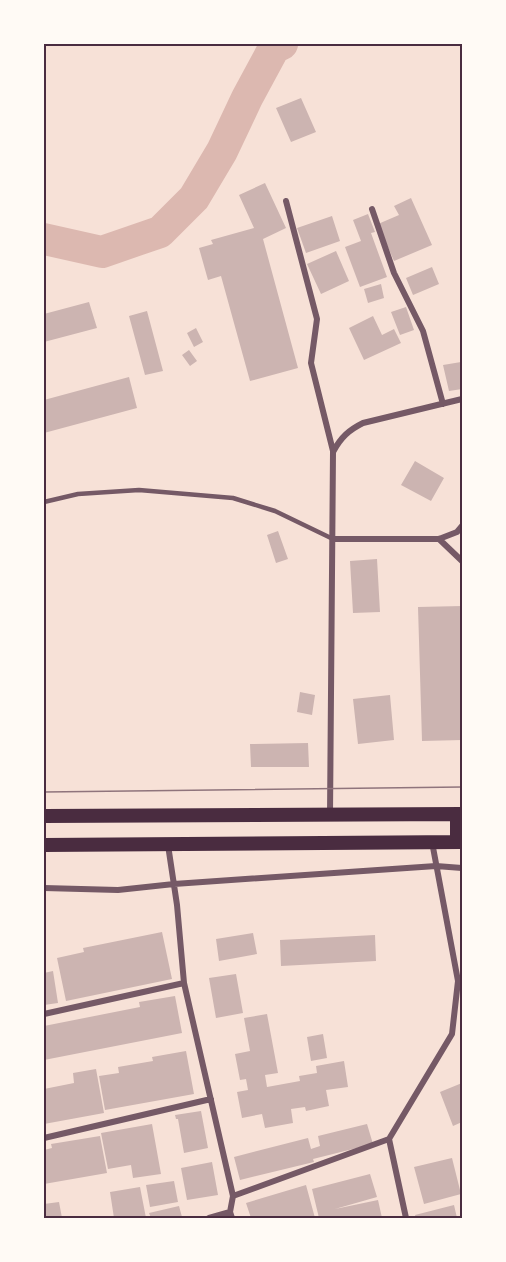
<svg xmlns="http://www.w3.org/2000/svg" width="506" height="1262" viewBox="0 0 506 1262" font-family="'Space Grotesk',sans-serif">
  <rect width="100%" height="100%" fill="#f7e1d7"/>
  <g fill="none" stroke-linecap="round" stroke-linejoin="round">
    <!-- river -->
    <path stroke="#dcb8b0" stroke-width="32" d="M44,239L102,252L160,232L194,198L222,151L247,98L274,48L282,44"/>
  </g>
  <!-- building -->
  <path fill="#ccb4b1" d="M301,98L316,132L291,142L276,108Z
    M265,183L286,228L263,239L298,368L250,381L221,276L208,280L199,248L213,244L211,240L254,228L239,195Z
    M411,198L432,245L394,261L378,224L399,215L394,206Z
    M368,214L375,232L371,233L387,277L360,287L345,247L361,241L353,220Z
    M332,216L340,241L306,253L297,228Z
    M336,251L349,281L321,294L307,264Z
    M432,267L439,284L413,295L406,278Z
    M381,284L384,298L368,303L364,289Z
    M89,302L97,328L44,342V314Z
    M406,307L414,330L400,335L391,312Z
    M147,311L163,371L145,375L129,316Z
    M373,316L382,335L394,329L401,343L364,360L349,328Z
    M196,328L203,342L194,347L187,333Z
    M189,350L197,361L190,366L182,355Z
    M461,362L462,389L449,391L443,365Z
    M129,377L137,408L44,433V400Z
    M415,461L444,478L431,501L401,485Z
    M278,531L288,559L276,563L267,535Z
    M377,559L380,612L353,613L350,561Z
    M462,606V740L422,741L418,607Z
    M300,692L315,695L312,715L297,712Z
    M390,695L394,740L358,744L353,699Z
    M308,743L309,767H251L250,744Z
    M162,932L172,979L66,1001L57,958L84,952L83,948Z
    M253,933L257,954L219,961L216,939Z
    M375,935L376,961L281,966L280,940Z
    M53,971L58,1003L44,1005V973Z
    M236,974L243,1013L216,1018L209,978Z
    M175,996L182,1033L44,1060V1026L140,1007L139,1002Z
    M267,1014L278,1073L265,1075L267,1087L300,1081L299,1076L317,1073L316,1066L344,1061L348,1087L326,1090L329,1106L306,1111L305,1107L291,1109L293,1123L265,1128L262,1114L242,1118L237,1092L248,1090L246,1079L240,1080L235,1054L250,1051L244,1018Z
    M323,1034L327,1058L311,1061L307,1037Z
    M186,1051L194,1094L105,1110L99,1076L119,1073L118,1067L153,1061L152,1057Z
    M96,1069L104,1113L44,1124V1089L74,1083L73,1073Z
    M462,1083V1122L453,1126L440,1092Z
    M201,1111L208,1148L184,1153L178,1119H176L175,1115Z
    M152,1124L161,1174L133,1178L131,1165L108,1169L101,1133Z
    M367,1124L373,1144L313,1159L314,1162L240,1180L234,1157L308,1138L311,1149L320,1146L318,1136Z
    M100,1136L107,1173L44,1184V1150L52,1148L51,1144Z
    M452,1158L461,1194L424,1204L414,1167Z
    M212,1162L218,1195L187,1200L181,1168Z
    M370,1174L377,1197L335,1209L378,1200L382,1218H319L312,1189Z
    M174,1181L178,1202L150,1207L146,1185Z
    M306,1185L315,1218H251L246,1203Z
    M140,1187L146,1218H114L110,1192Z
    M59,1202L62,1218H44V1204Z
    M454,1205L457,1218H416L415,1215Z
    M179,1206L182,1217L151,1218L149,1213Z"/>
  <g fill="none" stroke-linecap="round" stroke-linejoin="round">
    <!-- service -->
    <path stroke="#755966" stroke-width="4.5" d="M44,502L78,494L139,490L233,498L275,511L333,539"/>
    <!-- minor -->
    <path stroke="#755966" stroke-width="6" d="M286,201L317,319L311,363L333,451
      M372,209L394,273L423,331L443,404
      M333,539H439L457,532L462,526
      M439,539L462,561
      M330,815L333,452C341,437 349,430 363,423L462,399
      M168,845L177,905L184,983L233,1196L230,1212L232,1218
      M44,888L118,890L174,884L436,866L462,868
      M44,1014L184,983
      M44,1138L211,1099
      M233,1196L389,1139
      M209,1218L230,1212
      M406,1218L389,1139L452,1034L458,981L432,842"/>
    <!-- primary -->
    <path stroke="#4a2c40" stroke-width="14" d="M457,814V842
      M44,816L462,814
      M44,845L462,842"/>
    <!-- tram -->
    <path stroke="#8f747c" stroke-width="1.5" d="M44,792L462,787"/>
  </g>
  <!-- border -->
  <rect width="506" height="1262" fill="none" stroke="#fffaf5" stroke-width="90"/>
  <rect x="45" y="45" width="416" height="1172" fill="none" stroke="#4a2c40" stroke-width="2"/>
</svg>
